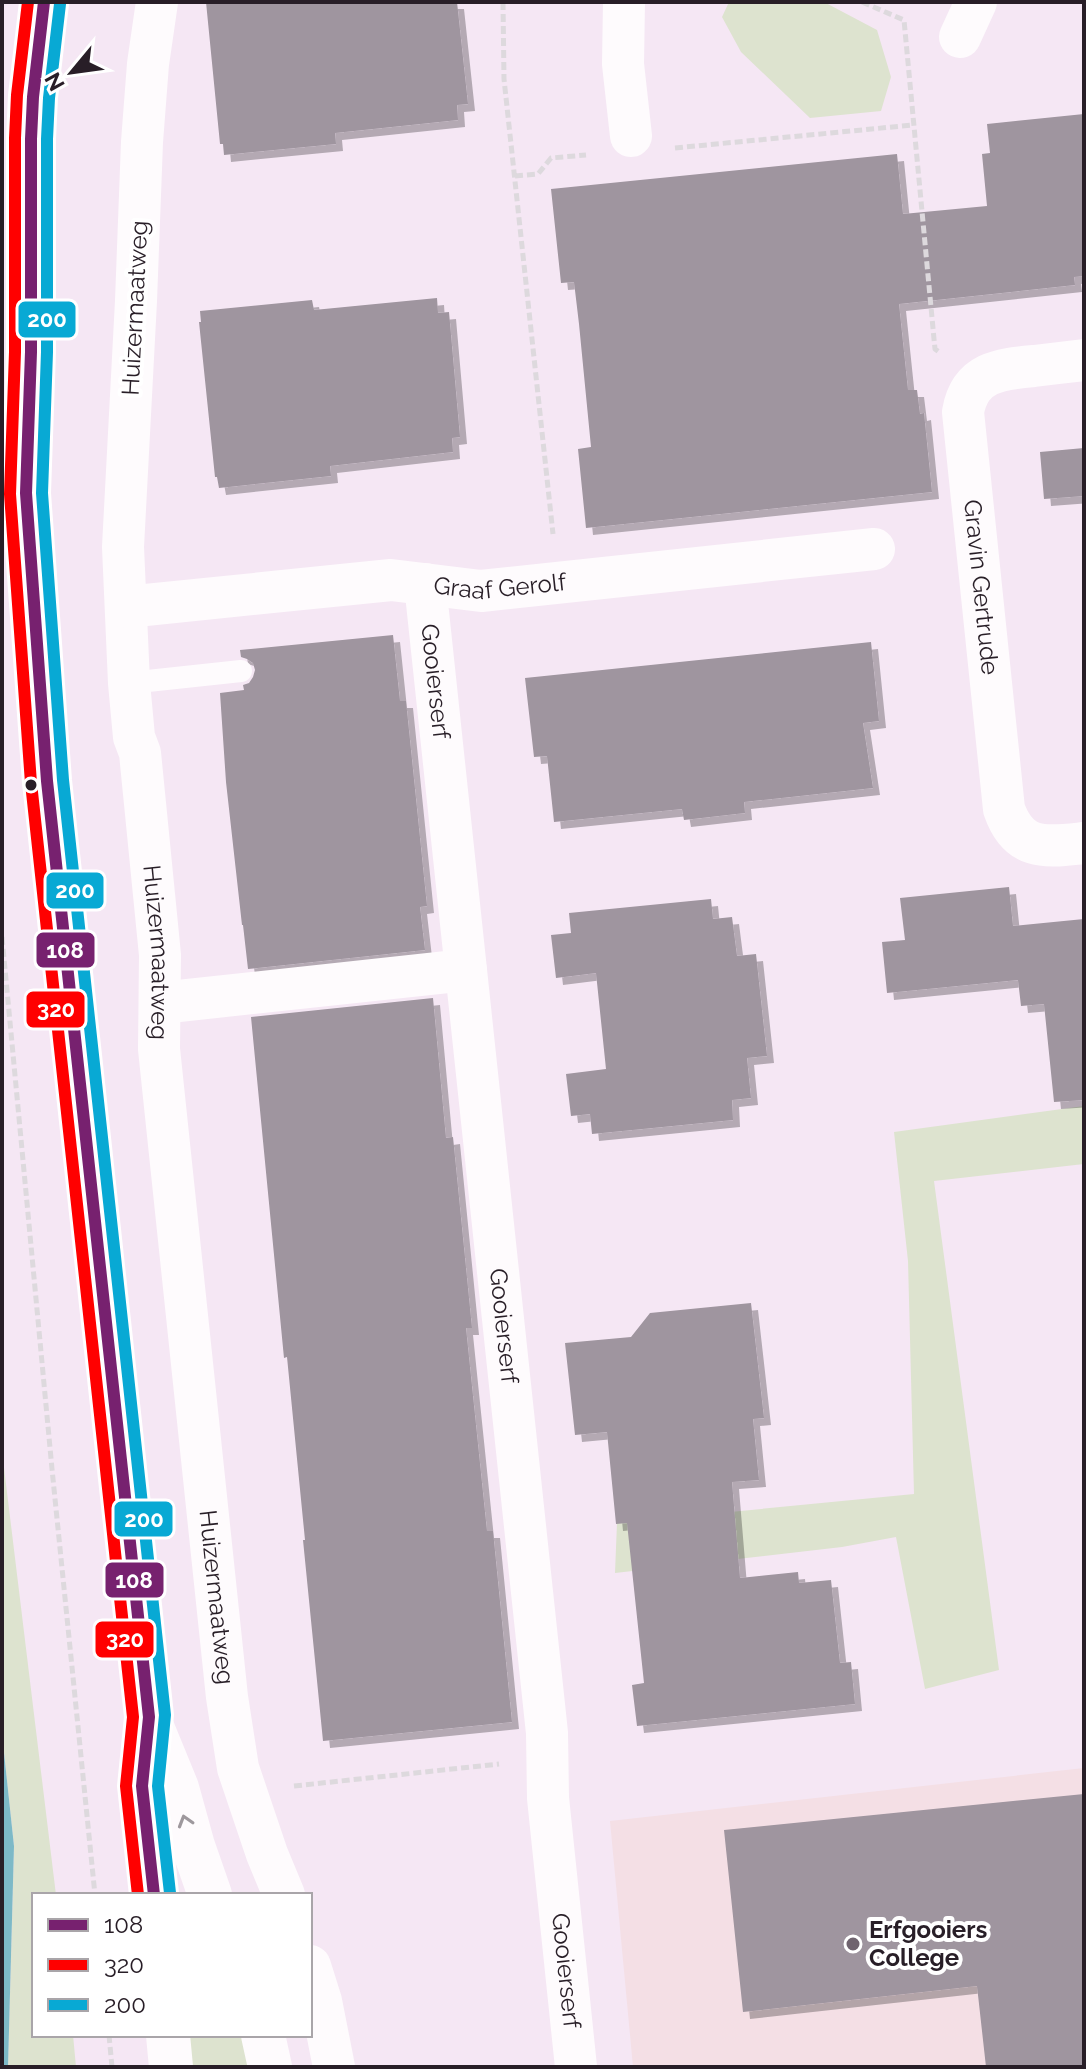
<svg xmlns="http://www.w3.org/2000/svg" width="1086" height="2069" viewBox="0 0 1086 2069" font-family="Raleway,sans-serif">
  <defs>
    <filter id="shadow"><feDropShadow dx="7" dy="7" stdDeviation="0" flood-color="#0004"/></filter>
  </defs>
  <rect width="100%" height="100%" fill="#f5e7f4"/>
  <!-- education -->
  <path fill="#f4dfe5" d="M1084,1768V2067H633L610,1821Z"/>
  <!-- green -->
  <path fill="#dde3cf" d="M729,2H824L877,30L891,77L881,111L810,118L741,52L722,17Z
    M1084,1106V1164L934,1181L999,1670L925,1689L896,1537L842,1547L615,1573L617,1523L914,1494L908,1261L894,1132Z
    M2,1451L56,1895H34V2035H73L76,2067H8L14,1846L2,1734Z
    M184,2035H242L248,2067H188Z"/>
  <!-- water -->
  <path fill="#7db9c7" d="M2,1734L14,1846L8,2067H2Z"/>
  <!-- building -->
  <path fill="#9f959f" filter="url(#shadow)" d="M206,2H457L468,104L457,105L458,120L335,133L336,144L224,155L223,144H220Z
    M1084,114V276L1074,277L1075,285L899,304L908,390H917L920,414L924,413L932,492L586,528L578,449L591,447L579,324L574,282L561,283L551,189L897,154L903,214L987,206L982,154L990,153L987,124Z
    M437,298L438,313L449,312L460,437L452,438L453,452L330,466L331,476L219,488L217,477H215L199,322H201L200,311L312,300L314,310Z
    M1084,448V496L1044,499L1040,452Z
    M393,635L400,701H406L427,906L420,907L425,950L248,969L243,925H242L226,782L220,693L244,690L243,685L249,683L253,677L255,670L253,663L247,659L241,657L240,650Z
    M871,642L879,721L863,723L873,788L744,802L745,813L684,820L682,809L554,822L547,756L534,757L525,678Z
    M1009,887L1013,926L1084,919V1100L1054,1102L1044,1004L1021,1006L1018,980L887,993L882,942L905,940L900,898Z
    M711,899L713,919L732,917L737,956L756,954L767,1056L747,1058L751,1098L732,1100L733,1120L592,1134L590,1114L571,1116L566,1074L606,1069L596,973L556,978L551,935L571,933L569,913Z
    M433,998L446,1138L453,1137L472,1328H466L487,1531H493L512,1722L323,1741L303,1540H305L287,1357L284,1358L251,1017Z
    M751,1303L764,1418L753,1419L759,1480L732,1482L740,1578L798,1572L799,1583L831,1580L840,1663L851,1662L855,1704L637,1726L632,1685L644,1683L627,1523L616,1524L607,1432L575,1435L565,1343L631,1337L650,1313Z
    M1084,1794V2067H986L977,1986L743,2012L724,1830Z"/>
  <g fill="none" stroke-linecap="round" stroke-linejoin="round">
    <!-- path -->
    <path stroke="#ddd9dd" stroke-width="5" stroke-dasharray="8 4" stroke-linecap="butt" d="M503,2L504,79L553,534
      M862,2L904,20L934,339L935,349L939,352
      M675,148L913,125
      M515,176L538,174L551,158L586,155
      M2,937L52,1469L95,1895
      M294,1786L499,1764
      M109,2035L112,2067"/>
    <!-- lane -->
    <path stroke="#fefbfd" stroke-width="22" d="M129,683L241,671"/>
    <!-- street -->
    <g stroke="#fefbfd" stroke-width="42">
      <path id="s1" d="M157,2L148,64L142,142L136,301L123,547L129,683L134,737L140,753L160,955L159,1049L227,1697L238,1768L267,1854L284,1895"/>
      <path d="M624,2L623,64L631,136"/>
      <path d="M960,37L976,2"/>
      <path id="s2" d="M1084,360C1067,362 1051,364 1034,366C999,369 970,372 963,412L1004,809C1019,852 1046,847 1084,843"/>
      <path id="s3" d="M425,584L532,1592L547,1733L548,1798L576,2067"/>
      <path id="s4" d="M126,607L391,580L481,591L874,549"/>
      <path d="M160,1003L466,970"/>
      <path d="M310,1966L321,2001L334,2067"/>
    </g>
    <!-- secondary -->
    <path stroke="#fefbfd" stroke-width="44" d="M44,2L33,97L31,139V352L26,493L47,781L149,1717L142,1786L154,1895
      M152,1727L177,1788L193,1846L210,1895
      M168,2035L171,2067
      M263,2035L270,2067"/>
    <!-- bus-1 casing -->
    <g stroke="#fff" stroke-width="18">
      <path id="bus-1" d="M44,2L33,97L31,139V352L26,493L47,781L149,1717L142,1786L154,1895"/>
    </g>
    <!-- bus-2 casing -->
    <g stroke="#fff" stroke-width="18">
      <path id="bus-2" d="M28,2L17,95L15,138V352L10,494L31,783L133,1717L126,1786L138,1895"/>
    </g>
    <!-- bus-3 casing -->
    <g stroke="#fff" stroke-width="18">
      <path id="bus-3" d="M60,4L49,98L47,139V352L42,493L63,780L165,1715L158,1786L170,1893"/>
    </g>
    <!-- bus-1 -->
    <use href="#bus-1" stroke="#77216f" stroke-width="12"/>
    <!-- bus-2 -->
    <use href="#bus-2" stroke="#f00" stroke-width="12"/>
    <!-- bus-3 -->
    <use href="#bus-3" stroke="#08a9d4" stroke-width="12"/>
  </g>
  <!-- one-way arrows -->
  <defs><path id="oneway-chevron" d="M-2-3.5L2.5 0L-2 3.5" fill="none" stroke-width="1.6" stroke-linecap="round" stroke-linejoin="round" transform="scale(2)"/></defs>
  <use stroke="#9e989d" href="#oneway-chevron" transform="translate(185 1821) rotate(-107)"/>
  <!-- markers -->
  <circle fill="#281e27" stroke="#fff" stroke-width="3" cx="31" cy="785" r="7"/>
  <circle fill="#70646f" stroke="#fff" stroke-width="3" cx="853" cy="1944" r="8"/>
  <g text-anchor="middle" stroke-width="8" stroke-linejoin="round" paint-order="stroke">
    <!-- street labels -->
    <g font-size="24" fill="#281e27" stroke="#fff">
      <text transform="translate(135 308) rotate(-87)" y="8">Huizermaatweg</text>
      <text dy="8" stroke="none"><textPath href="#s4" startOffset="376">Graaf Gerolf</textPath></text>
      <text dy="8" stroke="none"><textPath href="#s2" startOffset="320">Gravin Gertrude</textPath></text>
      <text dy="8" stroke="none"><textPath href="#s3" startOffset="98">Gooierserf</textPath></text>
      <text dy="8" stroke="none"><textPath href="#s1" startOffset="954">Huizermaatweg</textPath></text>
      <text dy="8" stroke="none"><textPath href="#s3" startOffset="746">Gooierserf</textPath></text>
      <text dy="8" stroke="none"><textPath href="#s1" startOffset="1602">Huizermaatweg</textPath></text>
      <text dy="8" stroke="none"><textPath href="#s3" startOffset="1394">Gooierserf</textPath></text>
    </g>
    <!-- poi labels -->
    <g font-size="24" font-weight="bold" fill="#281e27" stroke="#fff" text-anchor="start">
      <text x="869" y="1938">Erfgooiers<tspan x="869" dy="28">College</tspan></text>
    </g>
  </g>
  <g stroke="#fff" stroke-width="3">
    <rect x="17" y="300" width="60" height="39" rx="8" fill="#08a9d4"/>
    <rect x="45" y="871" width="60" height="39" rx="8" fill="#08a9d4"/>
    <rect x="35" y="931" width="61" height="38" rx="8" fill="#77216f"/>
    <rect x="25" y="990" width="61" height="39" rx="8" fill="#f00"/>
    <rect x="113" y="1500" width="61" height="38" rx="8" fill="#08a9d4"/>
    <rect x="104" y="1561" width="61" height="38" rx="8" fill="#77216f"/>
    <rect x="94" y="1620" width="61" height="39" rx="8" fill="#f00"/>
  </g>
  <g font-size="22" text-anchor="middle" font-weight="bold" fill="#fff">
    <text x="47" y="327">200</text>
    <text x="75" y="898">200</text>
    <text x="65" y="958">108</text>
    <text x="56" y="1017">320</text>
    <text x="144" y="1527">200</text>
    <text x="134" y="1588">108</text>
    <text x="125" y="1647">320</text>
  </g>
  <!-- border -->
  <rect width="1086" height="2069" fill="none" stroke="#281e27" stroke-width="8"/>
  <!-- legend -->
  <rect x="32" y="1893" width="280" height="144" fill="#ffffff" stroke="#a9a5a9" stroke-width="2"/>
  <rect x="48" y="1919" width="40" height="12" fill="#77216f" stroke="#a9a5a9" stroke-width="2"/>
  <text x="104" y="1933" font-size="24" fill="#281e27">108</text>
  <rect x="48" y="1959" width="40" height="12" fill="#ff0000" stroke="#a9a5a9" stroke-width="2"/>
  <text x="104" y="1973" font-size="24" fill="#281e27">320</text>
  <rect x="48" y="1999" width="40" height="12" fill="#08a9d4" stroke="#a9a5a9" stroke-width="2"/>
  <text x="104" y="2013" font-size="24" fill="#281e27">200</text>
  <!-- north arrow -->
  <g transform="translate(72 72) rotate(241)" stroke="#ffffff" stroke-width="6" paint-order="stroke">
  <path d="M0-6L14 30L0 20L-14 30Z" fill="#281e27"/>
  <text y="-12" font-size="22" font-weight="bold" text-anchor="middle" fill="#281e27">N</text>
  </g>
</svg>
